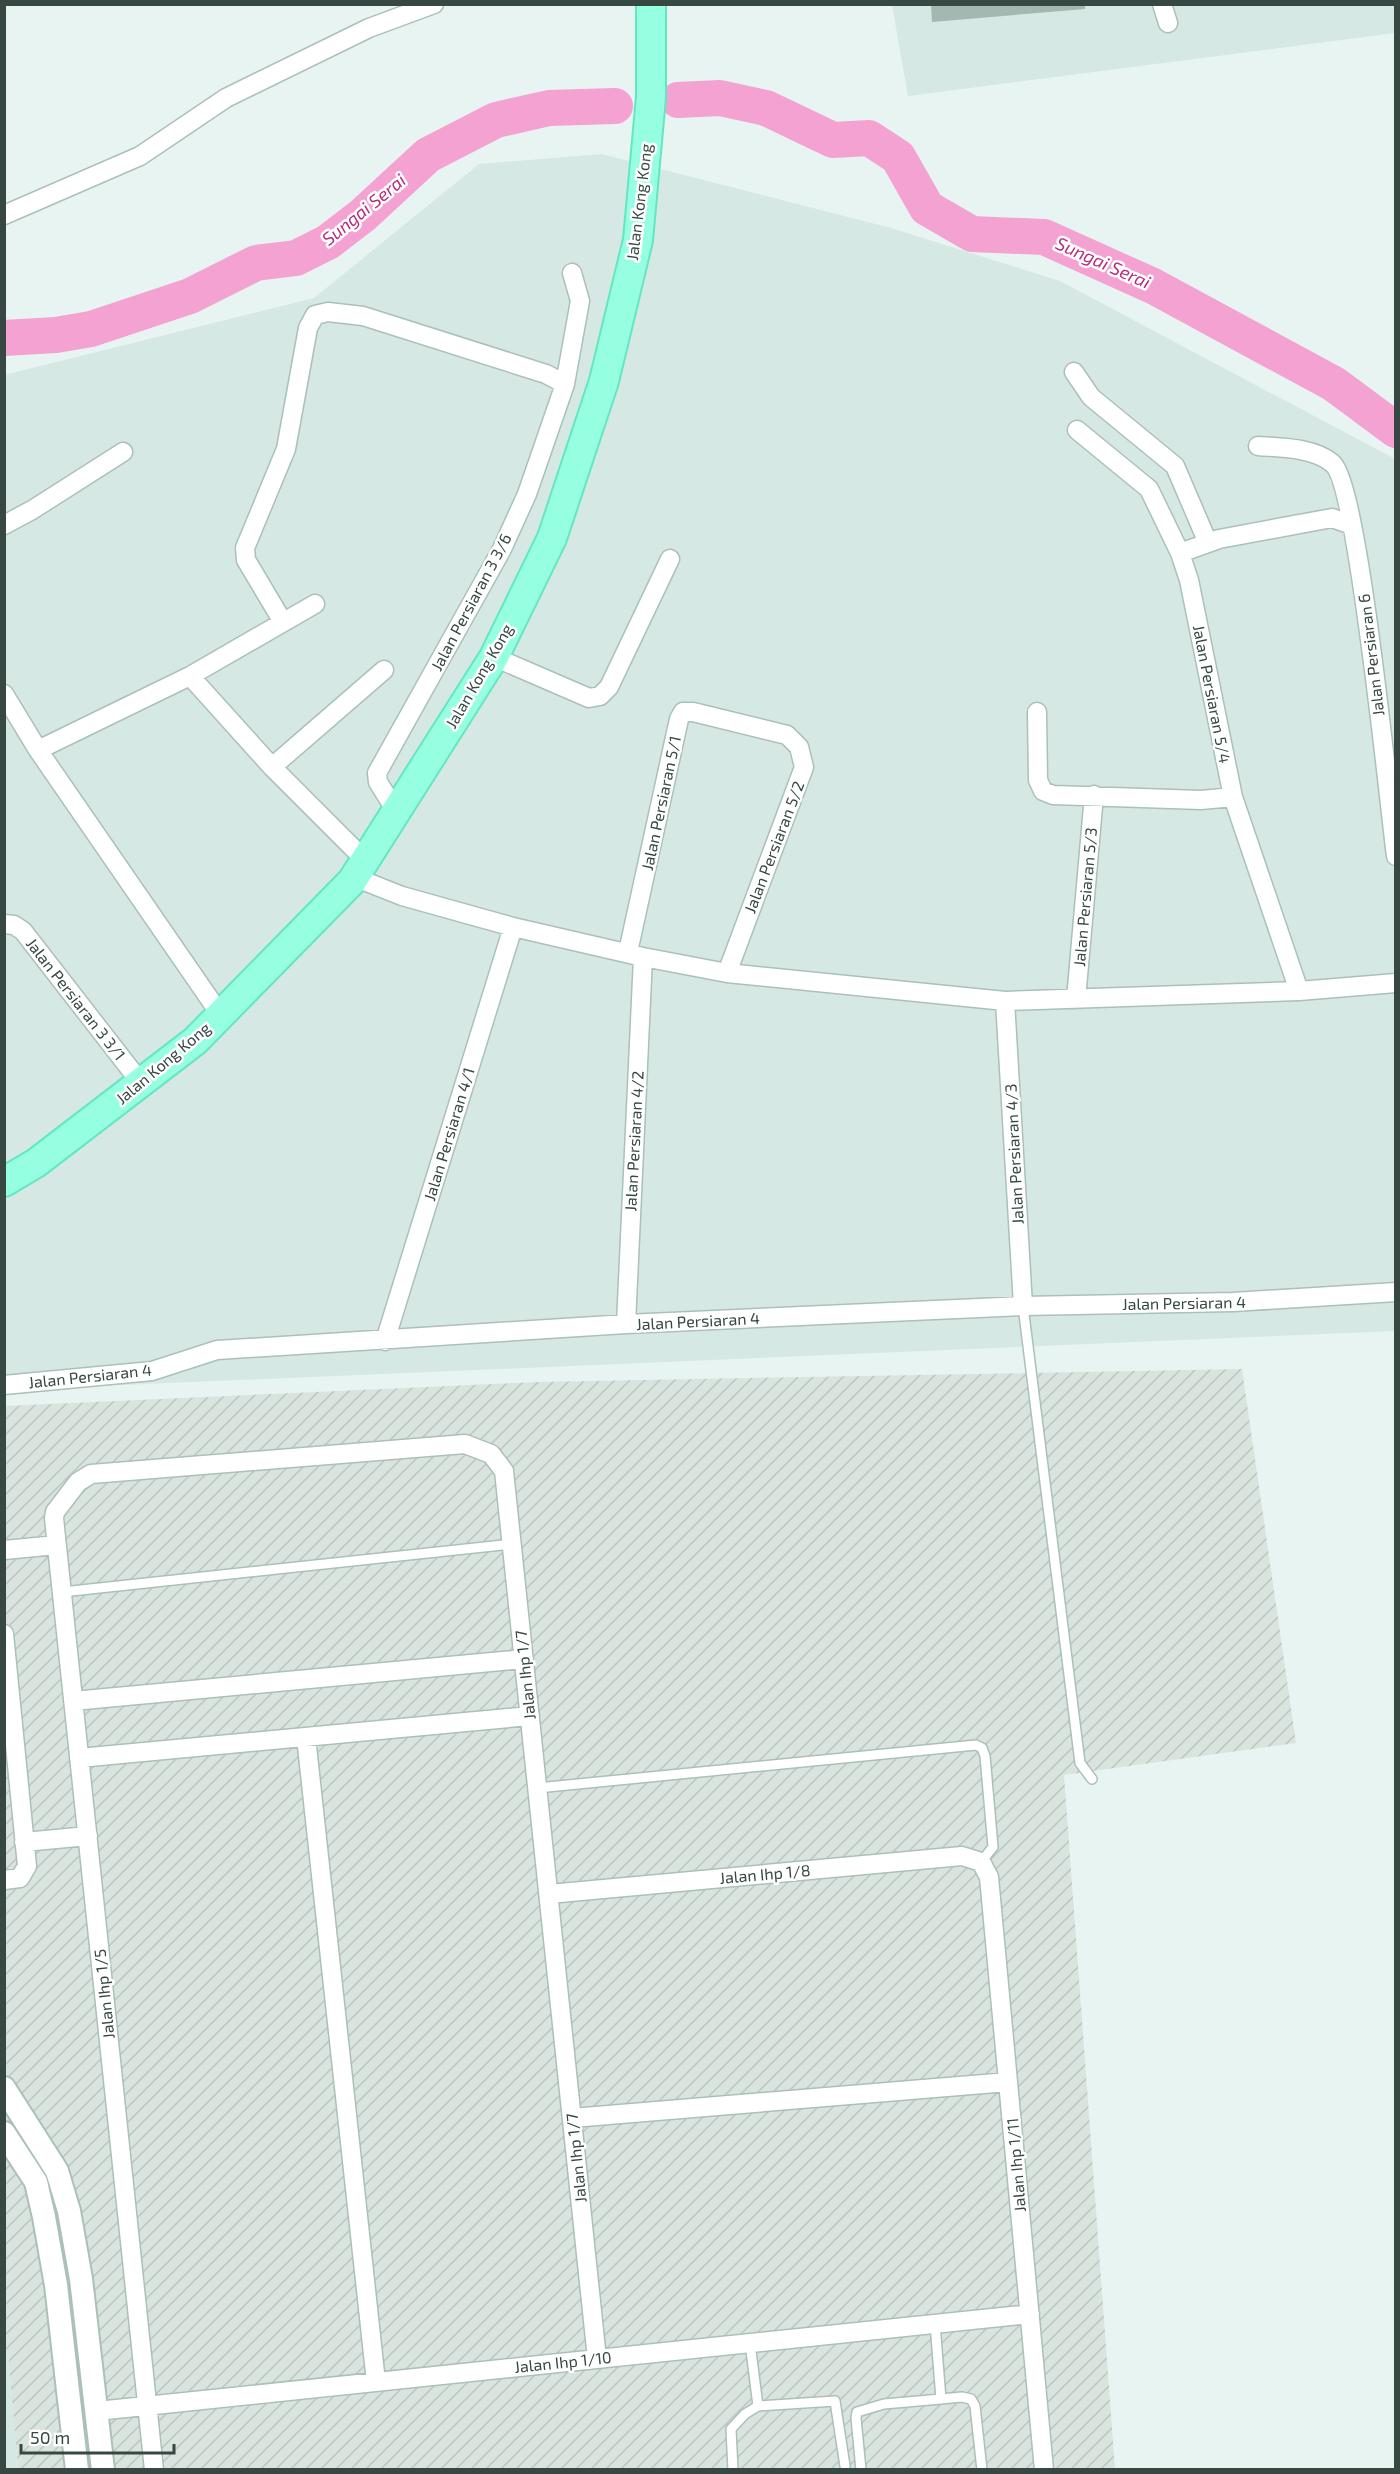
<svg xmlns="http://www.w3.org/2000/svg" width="1400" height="2474" viewBox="0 0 1400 2474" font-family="'Exo 2',sans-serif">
  <defs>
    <pattern id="industrial-furrows" width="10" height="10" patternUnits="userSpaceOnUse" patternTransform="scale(1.5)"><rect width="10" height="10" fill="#d9e4df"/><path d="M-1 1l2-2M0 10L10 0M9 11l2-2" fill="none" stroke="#bbc5c1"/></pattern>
  </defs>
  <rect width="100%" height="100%" fill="#e8f4f1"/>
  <!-- residential -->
  <path fill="#d6e8e3" d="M892,5H1395V33L908,96Z
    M602,154L891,228L1060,281L1395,459V1331L5,1390L4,375L314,298L479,164Z
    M4,2353H8L18,2469L5,2470Z"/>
  <!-- industrial -->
  <path fill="url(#industrial-furrows)" d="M1242,1369L1296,1743L1064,1775L1115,2469H18L8,2353H4V1406L538,1382Z"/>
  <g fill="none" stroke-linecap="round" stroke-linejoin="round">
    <!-- river -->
    <path stroke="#f3a2d1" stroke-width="36" d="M678,100L720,98L766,108L833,140L869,138L898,157L927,208L972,234L1044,237L1153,286L1334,384L1396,430
      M4,338L56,335L91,329L190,296L256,263L296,258L328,242L363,215L428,155L496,120L549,108L615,106"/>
    <!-- service casing -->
    <g stroke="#aac0b9" stroke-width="12">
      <path id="service" d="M1023,1306L1080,1763L1092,1779
        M62,1592L512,1544
        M537,1788L976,1745L982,1748L985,1756L993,1847L981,1862
        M941,2399L962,2397L971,2399L975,2406L982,2470
        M758,2406L835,2401L845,2466
        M733,2470L731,2429L745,2414L758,2406L750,2343
        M861,2470L856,2418L857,2412L884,2404L941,2399L935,2324"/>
    </g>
    <!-- minor casing -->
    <g stroke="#aac0b9" stroke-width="21">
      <path id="minor" d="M1162,4L1168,23
        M4,215L140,156L226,98L369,28L434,4
        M1074,372L1091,397L1175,466L1208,543
        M1077,430L1149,489L1180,553L1189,580L1233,797L1299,991
        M1258,446C1281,448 1312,447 1332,463C1358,482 1389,804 1396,856
        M4,525L32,510L123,452
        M1180,553L1219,539L1332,518L1352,525
        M283,622L246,560L245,548L286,449L308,328L315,315L328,312L363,316L546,374L565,384
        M494,657L589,698L600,696L609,687L670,559
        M190,676L272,767L364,859
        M4,694L38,750L220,1014
        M1037,712L1038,780L1043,791L1053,795L1201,800L1233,797
        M38,750L190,676L315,604
        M272,767L384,670
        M396,811L378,782L377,773L502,549L527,494L565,384L580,301L572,273
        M354,877L402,896L513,927L643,957L727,973L1005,1001L1299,991L1396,983
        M4,924L14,925L23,931L141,1083
        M628,952L679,719L683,712H693L787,735L799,747L804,767L727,973
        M1076,999L1094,795
        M1005,1001L1023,1306
        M626,1324L643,957
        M385,1341L513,927
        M4,1385L152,1371L217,1350L626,1324L1023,1306L1233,1302L1396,1292
        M4,1550L57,1545
        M4,1634L27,1866L20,1878L4,1880
        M73,1701L524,1659
        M306,1737L376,2382
        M79,1758L530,1716
        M24,1842L88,1836
        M549,1894L962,1856L981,1862L989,1877L1044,2470
        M572,2118L1008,2082
        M97,2411L1030,2314
        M154,2470L54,1518L55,1512L78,1482L91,1474L465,1444L491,1454L504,1471L597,2359"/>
    </g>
    <!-- tertiary casing -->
    <g stroke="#aac0b9" stroke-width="26">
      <path id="tertiary" d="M4,2088L57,2171L69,2211L81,2279L103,2470
        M4,2133L36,2182L44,2217L56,2285L77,2470"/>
    </g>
    <!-- primary casing -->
    <g stroke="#63e7c1" stroke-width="32">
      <path id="primary" d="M4,1182L36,1163L195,1041L352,881L494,657L552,538L604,381L638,240L651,97V4"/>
    </g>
    <!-- service -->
    <use href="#service" stroke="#fff" stroke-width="9"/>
    <!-- minor -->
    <use href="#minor" stroke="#fff" stroke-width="18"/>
    <!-- tertiary -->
    <use href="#tertiary" stroke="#fff" stroke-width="22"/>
    <!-- primary -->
    <use href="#primary" stroke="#96ffe2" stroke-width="28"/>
  </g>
  <!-- wall -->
  <path fill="#a3b8b0" d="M931,4H1085V9L932,22Z"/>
  <g text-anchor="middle" stroke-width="5" stroke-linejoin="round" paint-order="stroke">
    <!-- street labels -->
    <g font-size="16" fill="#364841" stroke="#fff">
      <text transform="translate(639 202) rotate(-83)" y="6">Jalan Kong Kong</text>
      <text transform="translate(471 602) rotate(-62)" y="6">Jalan Persiaran 3 3/6</text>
      <text transform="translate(1371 655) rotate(-97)" y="6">Jalan Persiaran 6</text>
      <text transform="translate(479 676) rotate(-60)" y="6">Jalan Kong Kong</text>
      <text transform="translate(1212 694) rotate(79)" y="6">Jalan Persiaran 5/4</text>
      <text transform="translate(661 803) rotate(-78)" y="6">Jalan Persiaran 5/1</text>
      <text transform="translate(774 847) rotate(-69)" y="6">Jalan Persiaran 5/2</text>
      <text transform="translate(1085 897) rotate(-85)" y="6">Jalan Persiaran 5/3</text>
      <text transform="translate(76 999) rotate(52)" y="6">Jalan Persiaran 3 3/1</text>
      <text transform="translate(163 1063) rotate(-40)" y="6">Jalan Kong Kong</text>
      <text transform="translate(449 1134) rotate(-73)" y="6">Jalan Persiaran 4/1</text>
      <text transform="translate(634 1141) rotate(-87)" y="6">Jalan Persiaran 4/2</text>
      <text transform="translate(1014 1154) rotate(-93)" y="6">Jalan Persiaran 4/3</text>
      <text transform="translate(1184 1303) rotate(-1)" y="6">Jalan Persiaran 4</text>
      <text transform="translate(698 1321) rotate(-3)" y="6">Jalan Persiaran 4</text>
      <text transform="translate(90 1376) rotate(-6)" y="6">Jalan Persiaran 4</text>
      <text transform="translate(525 1675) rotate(-96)" y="6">Jalan Ihp 1/7</text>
      <text transform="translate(765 1874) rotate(-5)" y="6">Jalan Ihp 1/8</text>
      <text transform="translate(104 1994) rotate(-96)" y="6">Jalan Ihp 1/5</text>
      <text transform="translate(576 2158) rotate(-96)" y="6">Jalan Ihp 1/7</text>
      <text transform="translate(1016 2165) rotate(-95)" y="6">Jalan Ihp 1/11</text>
      <text transform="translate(563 2362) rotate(-6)" y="6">Jalan Ihp 1/10</text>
    </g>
    <!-- water labels -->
    <g font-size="18" font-style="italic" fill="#b82b7b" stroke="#fff">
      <text transform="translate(364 210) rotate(-39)" y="6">Sungai Serai</text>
      <text transform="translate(1103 263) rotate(24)" y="6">Sungai Serai</text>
    </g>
  </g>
  <!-- border -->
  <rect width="1400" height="2474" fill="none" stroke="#364841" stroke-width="12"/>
  <!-- scale -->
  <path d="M21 2444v9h153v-9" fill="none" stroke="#364841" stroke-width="3"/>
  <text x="30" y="2444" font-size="18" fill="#364841" stroke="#ffffff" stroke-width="4.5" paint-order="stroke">50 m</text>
</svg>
